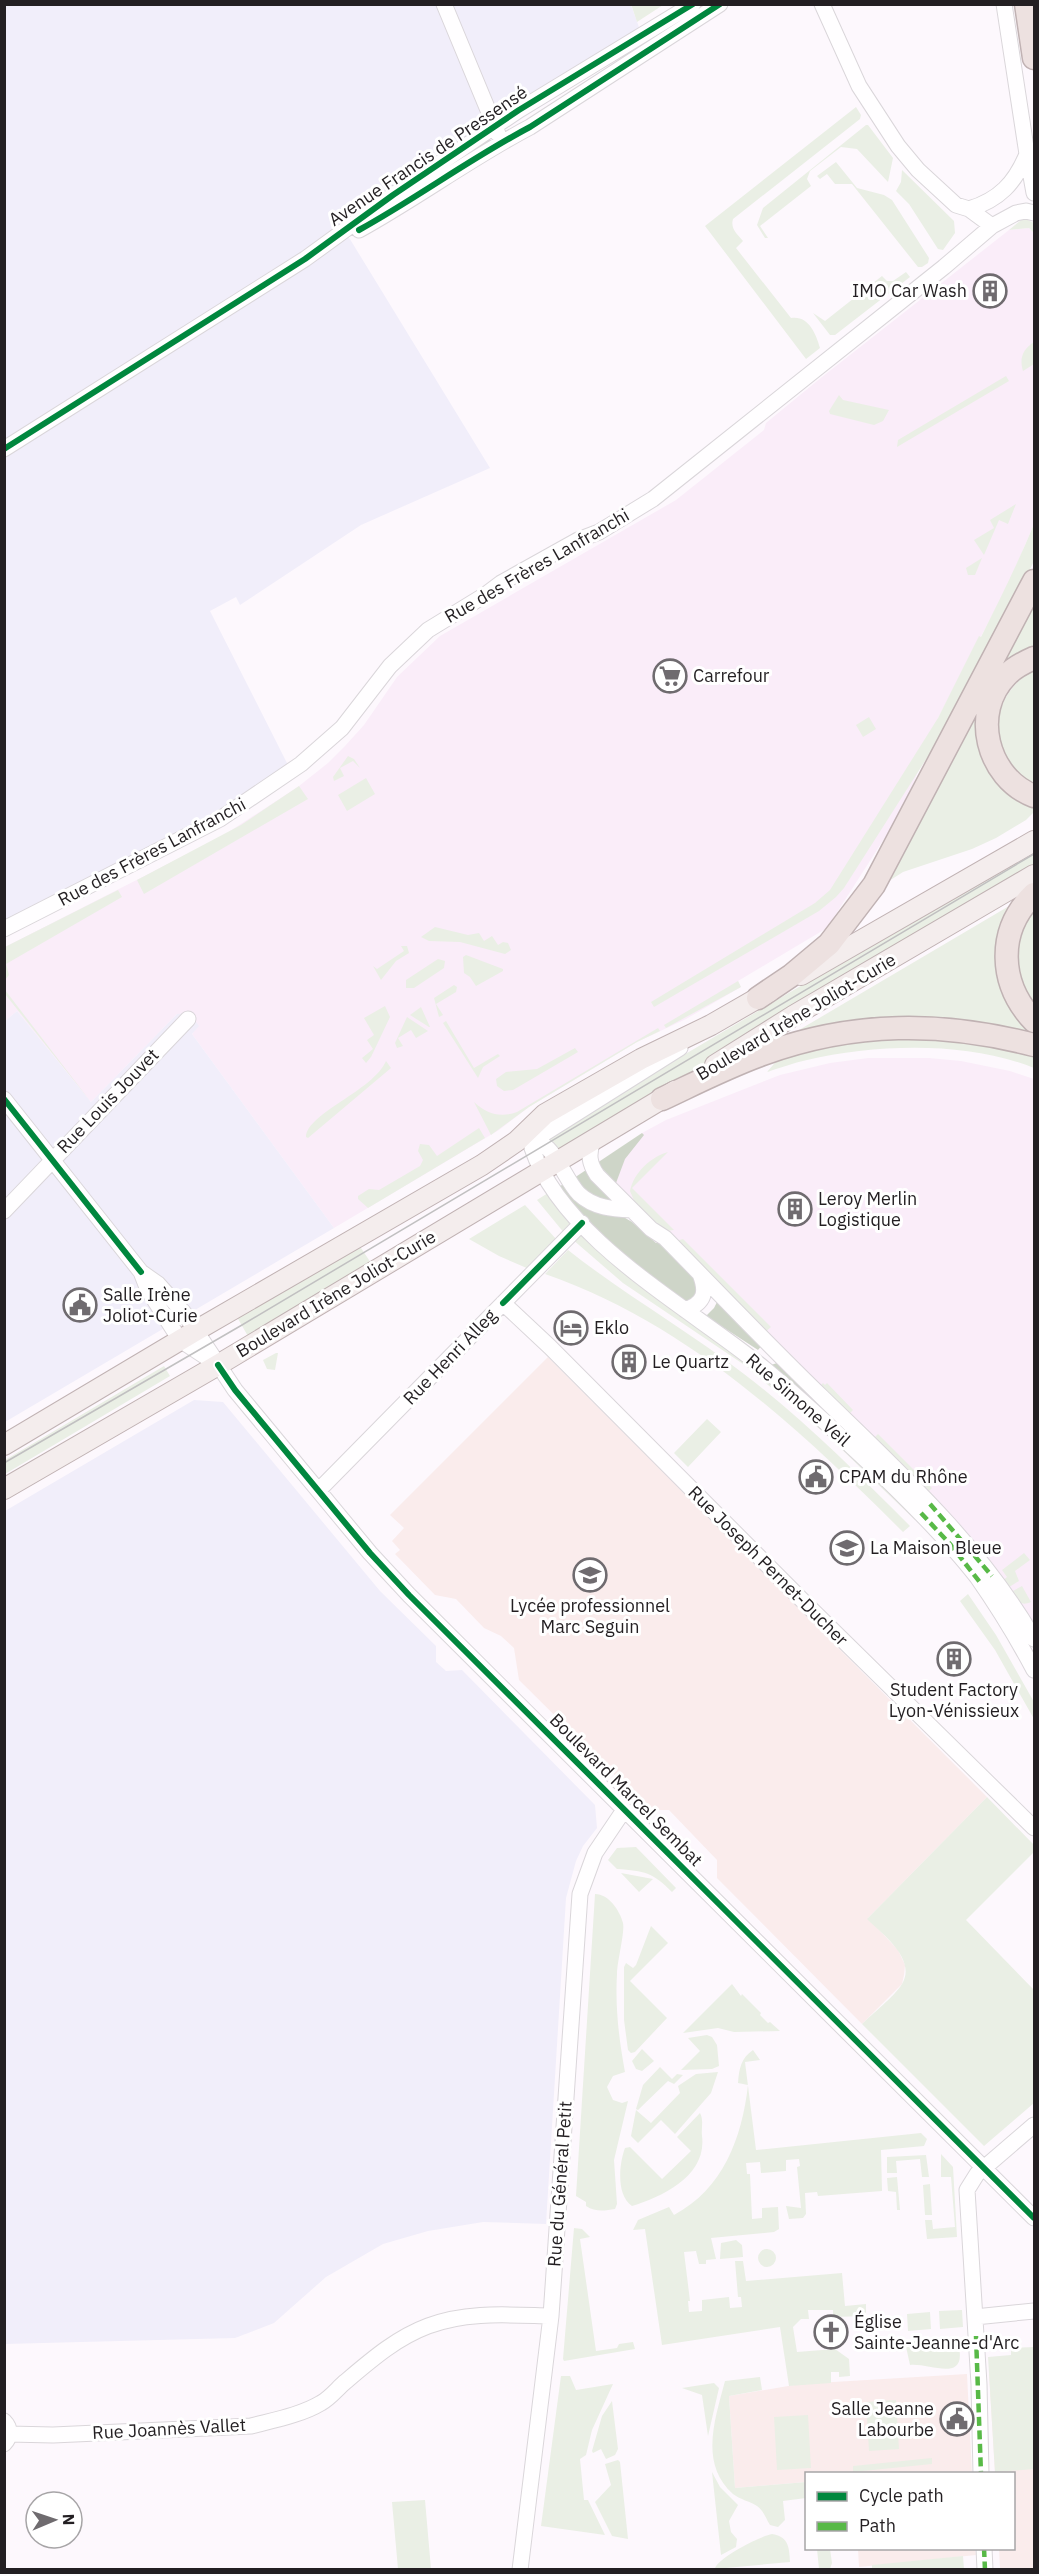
<svg xmlns="http://www.w3.org/2000/svg" width="1039" height="2574" viewBox="0 0 1039 2574" font-family="'IBM Plex Sans',sans-serif">
  <rect width="100%" height="100%" fill="#fdf8fd"/>
  <!-- built -->
  <path fill="#faedf9" d="M1029,228L1034,233V524L1008,585L938,718L905,806L827,928L738,981L741,987L686,1019L637,1042L529,1107L499,1130L334,1228L192,1034L198,1026L177,1014L91,1102L17,1011L5,1021V947L221,837L299,786L328,763L345,746L364,725L397,677L440,636L676,500L764,430L766,423L822,377L1009,230Z
    M868,1058H929L961,1061L1010,1071L1034,1079V1632L607,1176L642,1133L666,1120L780,1075L830,1063Z"/>
  <!-- industrial -->
  <path fill="#f1eefa" d="M5,5H631L644,41L345,231L490,468L361,525L240,605L236,597L210,611L288,765L225,808L5,921Z
    M17,1011L91,1102L177,1014L190,1013L199,1026L192,1034L334,1228L5,1422V1021Z
    M194,1400L223,1402L380,1591L436,1646V1662L446,1671L462,1670L595,1805L597,1828L583,1846L576,1861L566,1898L546,2224L483,2222L428,2231L383,2244L326,2277L274,2323L235,2338L5,2344V1511Z"/>
  <!-- education -->
  <path fill="#faecec" d="M548,1357L987,1797L868,1918L898,1950L905,1965L904,1975L902,1984L862,2024L717,1878V1860L669,1810H650L519,1680L514,1648L501,1636L484,1628L456,1599L435,1595L395,1554L400,1550L392,1541L404,1528L390,1515Z
    M1032,2370L1034,2408V2569H1000L999,2549L1014,2548V2474L995,2473L989,2373Z
    M967,2374L972,2473L806,2474V2482L735,2488L729,2396L800,2384Z
    M858,2549H975L976,2555L859,2567Z"/>
  <!-- green -->
  <path fill="#eaefe5" d="M631,4H663V5L637,22Z
    M856,107L861,115L860,119L733,219C730,229 738,235 743,241L736,248L791,318C808,315 816,333 820,348L806,359L705,226Z
    M866,125H868L893,158L888,182L857,149L841,147L810,171L807,179L811,186L760,226L768,238H765L757,225L763,208Z
    M836,162L857,188L884,195L892,200L929,258L928,263L922,267H918L852,184H835L827,174L820,179L817,176Z
    M902,170L954,221L955,233L943,250L938,249L909,204L896,191L901,182Z
    M1026,219L1034,223V233L1029,228L1009,230L1021,220Z
    M906,272L910,277L835,335H830L813,313L825,321L882,276L887,281H893Z
    M1034,342V364L1023,371C1019,358 1023,349 1034,342Z
    M1006,376L1009,381L897,447L898,440Z
    M839,395L843,400L889,410L883,421L874,425L830,414L829,411Z
    M1016,504L1008,524L999,520L984,555L974,540L994,528L990,520Z
    M1034,524V561L1025,580L932,750L844,888L836,897L819,911L654,1007L651,1002L815,903L830,890L938,718L979,636L981,637C999,601 1018,563 1034,524Z
    M982,558L975,575H968L966,568Z
    M1034,593V649L1008,664L997,665Z
    M1034,669V784C985,756 987,698 1034,669Z
    M980,698L979,724L1034,806V812L1026,820L996,838L972,849L903,872L878,888Z
    M869,717L876,729L863,737L856,725Z
    M348,756L354,759L360,768L353,761L340,768L344,776L334,781L333,777Z
    M366,778L375,794L347,811L338,795Z
    M299,786L308,799L144,894L137,880L241,825Z
    M1034,848V867L744,1039L662,1091L557,1152L549,1139L550,1134Z
    M118,890L122,897L6,964L9,975L5,980V947Z
    M1021,899L1004,925L1034,1030V1040L1007,1032L782,1040Z
    M1034,905V1004C1010,968 1014,943 1034,905Z
    M435,927L468,935L479,933L484,941L492,936L498,945L503,942L508,943L511,950L505,954L460,942L429,941L421,937Z
    M401,946H407L409,953L396,961L381,980L373,966L377,969L404,951Z
    M466,955L503,969V971L476,986L470,977L464,973L463,957Z
    M438,959L445,961L444,968L414,988H406V980Z
    M738,981L741,987L666,1028L664,1025Z
    M454,985L457,987L456,992L436,1004L443,1015L439,1017L434,998Z
    M5,990L91,1102L5,994Z
    M385,1006L390,1017L371,1057L366,1063L362,1058L373,1049L367,1040L374,1035L364,1018Z
    M421,1007L430,1027H429L410,1015Z
    M407,1017L428,1031L416,1038L411,1030L398,1038L403,1046L397,1048L395,1043Z
    M446,1021L474,1068L498,1054L500,1056L483,1067L478,1078L443,1023Z
    M658,1028L660,1031L637,1042L529,1107L491,1135L474,1102C487,1114 500,1118 517,1112Z
    M943,1038L1010,1049L1034,1057V1068C967,1041 877,1044 807,1060C793,1063 780,1068 767,1072L779,1058L858,1041Z
    M575,1048L578,1052L513,1090L504,1091L497,1086L496,1079L506,1072L537,1069Z
    M386,1061L391,1068L308,1138L306,1137C307,1113 373,1091 386,1061Z
    M479,1128L485,1138L368,1208L358,1199V1196L369,1189L379,1190L420,1166L423,1160L418,1151L420,1144L429,1145L437,1156Z
    M668,1152L632,1188L674,1230L665,1231L635,1203L630,1191C634,1172 651,1157 668,1152Z
    M548,1193L572,1223L565,1234L537,1200Z
    M525,1205L557,1240L529,1269L499,1256L469,1239Z
    M582,1234L644,1289L722,1342L833,1434L830,1438L746,1366L623,1283L572,1239Z
    M683,1239L771,1327L763,1334L676,1241Z
    M359,1245L371,1263L249,1338L237,1317Z
    M568,1250C625,1295 687,1330 744,1374C803,1419 857,1473 910,1526L903,1532C798,1428 687,1323 545,1274Z
    M276,1353H278L275,1370L267,1369L263,1360Z
    M164,1366L170,1376L5,1474V1460Z
    M823,1383L825,1385L827,1383L853,1410L847,1416L818,1388Z
    M707,1419L721,1432L688,1467L674,1453Z
    M878,1434L932,1488L929,1491L916,1477L912,1481L872,1440Z
    M837,1437L919,1516L915,1520L833,1441Z
    M1024,1553L1030,1560L1015,1571L1019,1581L1006,1589L1001,1582L1007,1577L1002,1570Z
    M1022,1586L1031,1602C1020,1607 1016,1600 1009,1593Z
    M968,1594L996,1635L1034,1702V1719L995,1650L960,1601Z
    M987,1797L1034,1845V1852L966,1920L1034,1990V2103L984,2146L862,2024C873,2013 894,1997 902,1984C917,1959 882,1934 867,1919Z
    M636,1847L676,1888L672,1892C652,1872 645,1871 617,1869L608,1860L617,1848Z
    M621,1873L653,1879L639,1892Z
    M595,1894C609,1894 620,1911 623,1923C625,1932 617,1962 617,1974C615,2007 619,2040 625,2072L613,2076L607,2087L613,2100L622,2103L628,2101L614,2160L617,2204L615,2209C604,2211 595,2212 586,2206V2202L576,2196Z
    M651,1926L668,1943L630,1981L667,2018L635,2052L631,2053L628,2050L624,2020V1967L626,1963L633,1968L636,1965Z
    M732,1984L741,1996L742,1994L761,2013L760,2015L768,2023L770,2022L780,2031L734,2032L718,2028L683,2033Z
    M707,2035L712,2037L717,2045L719,2066L712,2069L681,2070L700,2051L688,2038Z
    M642,2049L654,2061L642,2071L636,2069L632,2061Z
    M753,2050L760,2060L745,2062L756,2150L921,2133L927,2139L924,2146L881,2150L882,2191L818,2196L817,2192L805,2193L806,2214L803,2218L789,2219L786,2206L801,2208L797,2167L800,2166L799,2159L786,2160V2171L761,2173L760,2162L746,2163L747,2174H750L752,2219L762,2218V2208L778,2207L779,2229L774,2232L711,2238L716,2259L706,2260V2264H699L696,2251L684,2252L690,2301H688L689,2312L702,2311V2300L729,2297L730,2308L742,2307L741,2297H738L735,2261H743L746,2281L842,2273L845,2306L866,2304V2316L833,2317V2310H808L809,2319H801L793,2327L797,2352L835,2349L849,2359L850,2376L839,2377V2372H831V2383L789,2386L780,2327L662,2345L645,2229L633,2230L638,2220L669,2207L674,2215C723,2189 742,2138 748,2085L738,2083C739,2069 741,2058 753,2050Z
    M660,2067L672,2079L677,2074L683,2075L674,2084L668,2081L638,2110L636,2109L643,2085Z
    M718,2072L711,2093L675,2134L661,2120L638,2143L631,2136L636,2110L651,2123L680,2093L678,2086L696,2074Z
    M700,2113C704,2121 701,2128 702,2136C707,2175 664,2196 632,2206C616,2195 619,2164 625,2148L630,2147L662,2179L691,2151L677,2137Z
    M941,2154L953,2167L957,2237L927,2239L925,2220H932L933,2229L955,2227L951,2177H941Z
    M926,2155L929,2177H922L920,2159L896,2161L897,2173H887V2157Z
    M897,2177L900,2210H897L896,2192L888,2191L887,2178Z
    M930,2184L932,2215H925L923,2185Z
    M574,2228L582,2229L590,2237L580,2239L596,2351L617,2348L619,2344L633,2342L635,2349L564,2361L563,2359Z
    M736,2240L742,2245L743,2257L720,2259L721,2243Z
    M758 2258a9 9 0 1 1 18 0a9 9 0 1 1-18 0Z
    M962,2310L963,2327L940,2329L939,2311Z
    M930,2312L931,2329L908,2331L907,2314Z
    M933,2339L952,2341L959,2347C966,2383 930,2363 910,2365L905,2342Z
    M1034,2347V2469L995,2472L988,2357L1011,2355V2348Z
    M561,2376H570L576,2390L613,2384L592,2430L586,2455L580,2459L584,2500H588L605,2535L541,2526Z
    M760,2377L762,2390L729,2396L735,2488L806,2482V2498L783,2501L785,2520L778,2527L770,2525C766,2519 764,2511 757,2506C749,2501 741,2500 733,2494C699,2464 715,2419 725,2381Z
    M714,2383L719,2388L708,2436L702,2395L682,2388Z
    M896,2400L899,2449L869,2451L866,2402Z
    M612,2401L618,2449L615,2455L606,2459L601,2449L593,2453L592,2451L602,2416Z
    M808,2415L811,2468L777,2470L774,2417Z
    M932,2458V2464L853,2472V2466Z
    M618,2460L620,2462L628,2539L612,2536L595,2502L611,2485L605,2464Z
    M712,2472L720,2487L738,2505L729,2521L731,2532L737,2539L736,2547L721,2555Z
    M425,2500L431,2569H398L392,2502Z
    M772,2534C789,2537 789,2547 790,2562L715,2569C716,2559 760,2536 772,2534Z
    M817,2549H830L832,2563L830,2569H819Z
    M963,2556L964,2569H872V2565Z"/>
  <!-- forest -->
  <path fill="#ced5c8" d="M642,1133L644,1135L625,1159L616,1183L597,1163Z
    M586,1170L615,1203L591,1196L574,1178Z
    M566,1183L632,1222L656,1243H665L691,1271L700,1291L687,1302C640,1268 594,1234 560,1186Z
    M719,1298L763,1344L758,1350L706,1316L714,1308Z
    M780,1362L843,1422L837,1428L771,1365Z"/>
  <g fill="none" stroke-linecap="round" stroke-linejoin="round">
    <!-- minor casing -->
    <g stroke="#dad6da" stroke-width="17">
      <path id="minor" d="M444,4L498,134
        M822,4L859,86L898,146L918,170L956,205L969,209L992,226
        M1027,154L1034,193
        M969,209C999,200 1015,183 1027,154L1004,4
        M359,230C417,198 471,158 530,127L720,4
        M4,449L305,259L393,195L519,110L693,4
        M4,929L220,819L301,764L342,728L390,666L428,630L485,595L501,583L578,540L599,532L653,499L944,267L992,226L1016,213L1026,211L1034,213
        M680,1048L534,1140L532,1148C563,1241 694,1310 766,1370C807,1404 846,1441 884,1477C917,1509 949,1541 977,1577C998,1607 1017,1638 1034,1670
        M4,1099L141,1272L148,1290L180,1340L215,1363
        M525,1139C554,1137 562,1177 579,1194C594,1208 613,1209 632,1210
        M593,1141C588,1154 589,1163 597,1175L651,1229L665,1238C717,1291 768,1345 822,1397C898,1471 980,1545 1034,1639
        M4,1211L188,1019
        M141,1272L158,1284L184,1313L235,1390L370,1553L409,1595L1034,2218
        M503,1303L550,1347L805,1603L1034,1828
        M685,1310C705,1303 707,1292 700,1274
        M319,1490L582,1223
        M975,2317L1034,2311
        M4,2421C11,2428 11,2437 4,2444
        M9,2434L53,2435L251,2426C274,2420 301,2415 321,2403C330,2398 337,2389 345,2382C371,2360 396,2338 428,2326C467,2311 510,2315 551,2316
        M981,2474L979,2384L967,2190L977,2174L1034,2125
        M984,2548L985,2570
        M520,2570L551,2316L580,1894L595,1853L624,1810"/>
    </g>
    <!-- major casing -->
    <g stroke="#c0b2b3" stroke-width="22">
      <path id="major" d="M801,975L1034,841
        M715,1065L793,1016L1034,875
        M4,1445L197,1330L482,1165L517,1141L545,1114L641,1059L711,1025L770,991
        M4,1489L218,1365L675,1091"/>
    </g>
    <!-- highway casing -->
    <g stroke="#c0b2b3" stroke-width="25">
      <path id="highway" d="M1026,4L1034,58
        M1034,658C1025,662 1014,667 1007,675C970,712 987,778 1034,796
        M1034,894C996,931 999,984 1034,1021
        M758,998L792,975L829,944L874,885L1034,581
        M662,1099C696,1083 729,1066 763,1054C854,1021 942,1021 1034,1045"/>
    </g>
    <!-- minor -->
    <use href="#minor" stroke="#fffeff" stroke-width="15"/>
    <!-- major -->
    <use href="#major" stroke="#f4eded" stroke-width="20"/>
    <!-- highway -->
    <use href="#highway" stroke="#ede1e0" stroke-width="22"/>
    <!-- tram -->
    <path stroke="#c1c0c1" stroke-width="1.5" d="M4,1463L242,1325L1034,854"/>
    <!-- quiet -->
    <path stroke="#58b947" stroke-width="4.5" stroke-dasharray="9 4.5" stroke-linecap="butt" d="M930,1504L992,1576
      M921,1513L950,1544L982,1585
      M976,2336L981,2474
      M984,2548L985,2570"/>
    <!-- cycleway casing -->
    <g stroke="#fff" stroke-width="10">
      <path id="cycleway" d="M359,230C417,198 471,158 530,127L720,4
        M4,449L305,259L393,195L519,110L693,4
        M4,1099L141,1272
        M503,1303L582,1223
        M218,1365L235,1390L370,1553L409,1595L1034,2218"/>
    </g>
    <!-- cycleway -->
    <use href="#cycleway" stroke="#00873e" stroke-width="6"/>
  </g>
  <!-- icons -->
  <defs>
    <g id="building-ring" transform="scale(1.725)"><circle r="9.5" fill="#fff" stroke="#6f6b6f" stroke-width="1.5"/><path d="M-4-6H4V6H1V3H-1V6H-4ZM-2.5-4.3h1.7v1.8h-1.7ZM.8-4.3h1.7v1.8H.8ZM-2.5-1h1.7V.8h-1.7ZM.8-1h1.7V.8H.8Z" fill="#6f6b6f"/></g>
    <g id="supermarket-ring" transform="scale(1.725)"><circle r="9.5" fill="#fff" stroke="#6f6b6f" stroke-width="1.5"/><path d="M-6-5.5h2.5l.6 2H6L4.5 2H-2.5L-4.4-4H-6ZM-1.5 3.2a1.3 1.3 0 1 0 .1 0ZM3 3.2a1.3 1.3 0 1 0 .1 0Z" fill="#6f6b6f"/></g>
    <g id="civic-ring" transform="scale(1.725)"><circle r="9.5" fill="#fff" stroke="#6f6b6f" stroke-width="1.5"/><path d="M-.6-6.5H3V-4.5H.6V-3L4-1V1h2V6H-6V1h2V-1L-.6-3ZM-1.2 2.5V6h2.4V2.5Z" fill="#6f6b6f"/></g>
    <g id="hotel-ring" transform="scale(1.725)"><circle r="9.5" fill="#fff" stroke="#6f6b6f" stroke-width="1.5"/><path d="M-6-4.5h1.5V1H6V5H4.5V3h-9V5H-6ZM-4 0a1.8 1.8 0 1 1 3.6 0ZM.5 0V-2.5h3Q6-2.5 6 0Z" fill="#6f6b6f"/></g>
    <g id="school-ring" transform="scale(1.725)"><circle r="9.5" fill="#fff" stroke="#6f6b6f" stroke-width="1.5"/><path d="M0-5L7-2L0 1L-7-2ZM-4 1L0 2.5L4 1V4Q0 6-4 4Z" fill="#6f6b6f"/></g>
    <g id="church-ring" transform="scale(1.725)"><circle r="9.5" fill="#fff" stroke="#6f6b6f" stroke-width="1.5"/><path d="M-1.2-6h2.4v3.5h3.3v2.4h-3.3V6h-2.4V-.1h-3.3v-2.4h3.3Z" fill="#6f6b6f"/></g>
  </defs>
  <g fill-rule="evenodd">
    <use href="#building-ring" x="990" y="291"/>
    <use href="#supermarket-ring" x="670" y="676"/>
    <use href="#building-ring" x="795" y="1209"/>
    <use href="#civic-ring" x="80" y="1305"/>
    <use href="#hotel-ring" x="571" y="1328"/>
    <use href="#building-ring" x="629" y="1362"/>
    <use href="#civic-ring" x="816" y="1477"/>
    <use href="#school-ring" x="847" y="1548"/>
    <use href="#school-ring" x="590" y="1575"/>
    <use href="#building-ring" x="954" y="1659"/>
    <use href="#church-ring" x="831" y="2332"/>
    <use href="#civic-ring" x="957" y="2419"/>
  </g>
  <g text-anchor="middle" stroke-width="6" stroke-linejoin="round" paint-order="stroke">
    <!-- street labels -->
    <g font-size="18" fill="#231f22" stroke="#fff">
      <text transform="translate(428 156) rotate(-34)" y="6">Avenue Francis de Pressensé</text>
      <text transform="translate(537 566) rotate(-30)" y="6">Rue des Frères Lanfranchi</text>
      <text transform="translate(152 852) rotate(-28)" y="6">Rue des Frères Lanfranchi</text>
      <text transform="translate(796 1017) rotate(-31)" y="6">Boulevard Irène Joliot-Curie</text>
      <text transform="translate(108 1101) rotate(-46)" y="6">Rue Louis Jouvet</text>
      <text transform="translate(336 1294) rotate(-31)" y="6">Boulevard Irène Joliot-Curie</text>
      <text transform="translate(450 1357) rotate(-46)" y="6">Rue Henri Alleg</text>
      <text transform="translate(798 1400) rotate(41)" y="6">Rue Simone Veil</text>
      <text transform="translate(768 1566) rotate(45)" y="6">Rue Joseph Pernet-Ducher</text>
      <text transform="translate(626 1790) rotate(45)" y="6">Boulevard Marcel Sembat</text>
      <text transform="translate(560 2184) rotate(-86)" y="6">Rue du Général Petit</text>
      <text transform="translate(169 2429) rotate(-3)" y="6">Rue Joannès Vallet</text>
    </g>
    <!-- poi labels -->
    <g font-size="18" fill="#231f22" stroke="#fff" text-anchor="start">
      <text x="967" y="297" text-anchor="end">IMO Car Wash</text>
      <text x="693" y="682">Carrefour</text>
      <text x="818" y="1205">Leroy Merlin<tspan x="818" dy="21">Logistique</tspan></text>
      <text x="103" y="1301">Salle Irène<tspan x="103" dy="21">Joliot-Curie</tspan></text>
      <text x="594" y="1334">Eklo</text>
      <text x="652" y="1368">Le Quartz</text>
      <text x="839" y="1483">CPAM du Rhône</text>
      <text x="870" y="1554">La Maison Bleue</text>
      <text x="590" y="1612" text-anchor="middle">Lycée professionnel<tspan x="590" dy="21">Marc Seguin</tspan></text>
      <text x="954" y="1696" text-anchor="middle">Student Factory<tspan x="954" dy="21">Lyon-Vénissieux</tspan></text>
      <text x="854" y="2328">Église<tspan x="854" dy="21">Sainte-Jeanne-d'Arc</tspan></text>
      <text x="934" y="2415" text-anchor="end">Salle Jeanne<tspan x="934" dy="21">Labourbe</tspan></text>
    </g>
  </g>
  <!-- border -->
  <rect width="1039" height="2574" fill="none" stroke="#231f22" stroke-width="12"/>
  <!-- legend -->
  <rect x="805" y="2472" width="210" height="78" fill="#ffffff" stroke="#a7a5a7" stroke-width="1.5"/>
  <rect x="817" y="2492" width="30" height="9" fill="#00873e" stroke="#a7a5a7" stroke-width="1.5"/>
  <text x="859" y="2502" font-size="18" fill="#231f22">Cycle path</text>
  <rect x="817" y="2522" width="30" height="9" fill="#58b947" stroke="#a7a5a7" stroke-width="1.5"/>
  <text x="859" y="2532" font-size="18" fill="#231f22">Path</text>
  <!-- north arrow -->
  <g transform="translate(54 2520) rotate(88)"><circle r="28" fill="#ffffff" stroke="#a7a5a7" stroke-width="1.5"/>
  <path d="M0-4.5L10 22L0 15L-10 22Z" fill="#6f6b6f"/>
  <text y="-9" font-size="16" font-weight="bold" text-anchor="middle" fill="#231f22">N</text>
  </g>
</svg>
